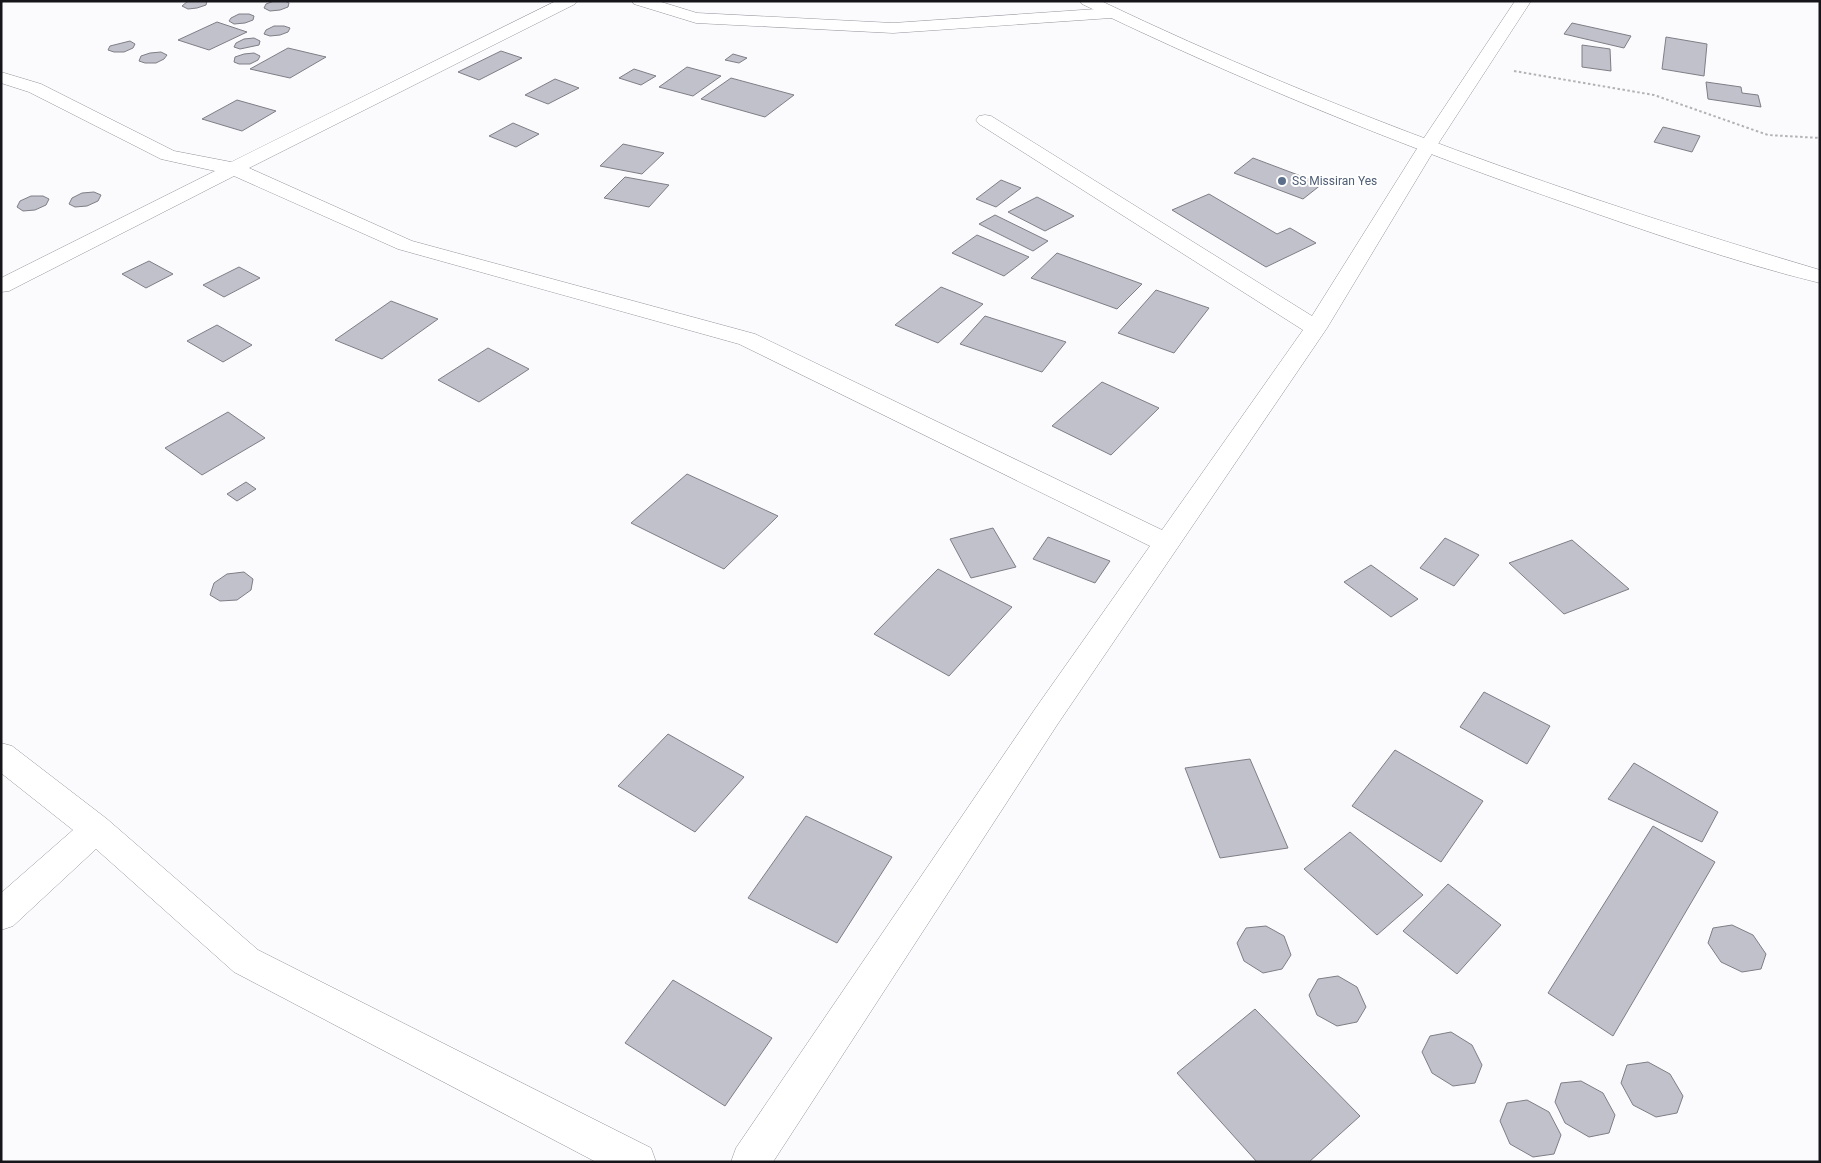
<svg xmlns="http://www.w3.org/2000/svg" width="1821" height="1163" viewBox="0 0 1821 1163" font-family="Roboto,sans-serif">
  <rect width="100%" height="100%" fill="#fbfbfd"/>
  <!-- building -->
  <path fill="#c1c1cb" stroke="#7e7e87" d="M188,1H207L206,5L197,8L188,9L182,6Z
    M274,1H285L289,3L288,7L280,10L270,11L264,8L266,4Z
    M239,14H249L254,16L253,20L245,23L234,24L229,21L231,18Z
    M217,22L247,32L209,50L178,40Z
    M1572,23L1631,36L1624,48L1564,34Z
    M274,26H284L290,28L288,32L280,35L270,36L264,34L266,30Z
    M1666,37L1707,44L1704,76L1662,69Z
    M254,38L260,41L259,45L240,49L234,47L236,43L244,39Z
    M130,41L135,44L133,48L124,52H114L108,50L110,46Z
    M1582,45L1610,49L1611,71L1582,67Z
    M288,48L326,57L290,78L250,69Z
    M501,51L522,58L479,80L458,72Z
    M161,52L167,55L164,59L156,63H145L139,61L141,56L150,53Z
    M254,53L260,56L258,60L250,64H239L234,62L235,57L244,54Z
    M733,54L747,58L739,63L725,60Z
    M687,67L721,76L693,96L659,87Z
    M634,69L656,76L641,85L619,78Z
    M731,78L794,95L765,117L701,99Z
    M555,79L579,88L548,104L525,95Z
    M1706,82L1741,87L1742,93L1758,95L1761,107L1708,99Z
    M237,100L276,111L242,131L202,119Z
    M513,123L539,134L516,147L489,136Z
    M1663,127L1700,136L1692,152L1654,142Z
    M623,144L664,153L642,174L600,166Z
    M1253,158L1322,184L1303,199L1234,173Z
    M625,177L669,185L649,207L604,198Z
    M1001,180L1021,188L996,207L976,199Z
    M94,192L101,195L98,201L87,206L75,207L69,204L72,198L82,193Z
    M1209,194L1277,234L1290,228L1316,243L1266,267L1172,210Z
    M31,196H43L49,199L46,205L35,210L23,211L17,207L20,201Z
    M1037,197L1074,216L1045,231L1008,212Z
    M995,215L1048,241L1033,251L979,224Z
    M977,235L1029,257L1004,276L952,253Z
    M1057,253L1142,284L1117,309L1031,278Z
    M149,261L173,274L146,288L122,274Z
    M239,267L260,278L224,297L203,285Z
    M941,287L983,304L938,343L895,325Z
    M1156,290L1209,308L1174,353L1118,333Z
    M391,301L438,319L382,359L335,340Z
    M985,316L1066,342L1042,372L960,344Z
    M217,325L252,345L223,362L187,341Z
    M488,348L529,369L479,402L438,380Z
    M1102,382L1159,408L1111,455L1052,426Z
    M228,412L265,438L202,475L165,448Z
    M687,474L778,516L724,569L631,523Z
    M246,482L256,489L237,501L227,494Z
    M993,528L1016,567L971,578L950,539Z
    M1048,537L1110,561L1095,583L1033,559Z
    M1445,538L1479,555L1454,586L1420,568Z
    M1572,540L1629,589L1564,614L1509,563Z
    M1371,565L1418,599L1391,617L1344,582Z
    M938,569L1012,607L949,676L874,634Z
    M244,572L253,579L251,590L237,600L220,601L210,595L214,583L227,574Z
    M1484,692L1550,726L1527,764L1460,727Z
    M668,734L744,777L695,832L618,786Z
    M1395,750L1483,801L1441,862L1352,806Z
    M1250,759L1288,848L1220,858L1185,768Z
    M1634,763L1718,812L1702,842L1608,799Z
    M806,816L892,857L837,943L748,898Z
    M1653,826L1715,862L1613,1036L1548,993Z
    M1350,832L1423,895L1377,935L1304,869Z
    M1448,884L1501,925L1457,974L1403,931Z
    M1732,925L1753,935L1766,954L1761,969L1742,972L1721,962L1708,943L1713,928Z
    M1266,926L1284,936L1291,955L1282,969L1263,973L1244,961L1237,943L1246,928Z
    M1338,976L1357,987L1366,1007L1357,1022L1337,1026L1317,1015L1309,995L1318,979Z
    M673,980L772,1038L725,1106L625,1043Z
    M1255,1009L1360,1116L1309,1162H1257L1177,1073Z
    M1451,1032L1472,1045L1482,1065L1475,1083L1453,1086L1432,1073L1422,1052L1430,1036Z
    M1648,1062L1670,1074L1683,1096L1677,1113L1656,1117L1633,1105L1621,1083L1627,1065Z
    M1581,1081L1603,1093L1615,1115L1609,1133L1589,1137L1565,1123L1555,1102L1561,1083Z
    M1527,1100L1549,1112L1561,1135L1554,1154L1533,1157L1510,1144L1500,1121L1507,1103Z"/>
  <g fill="none" stroke-linecap="round" stroke-linejoin="round">
    <!-- minor casing -->
    <g stroke="#93939c" stroke-width="1">
      <path id="minor" d="M556,1H577L575,4L249,168L412,241L755,334L1162,530L1303,330L979,124L976,120L979,116L985,115L991,116L1312,316L1418,147L1515,1H1531L1436,147L1327,328L1057,725L773,1162H731L736,1148L1035,709L1150,546L739,344L398,249L234,176L9,291L1,292V278L215,171L161,159L29,92L1,83V72L41,84L174,151L231,162Z
        M632,1H658L697,13L893,23L1111,8L1117,10L1119,13L1117,16L1111,18L893,33L696,23L634,4Z
        M1,743L12,746L107,819L258,950L651,1148L656,1162H596L234,972L96,849L13,926L1,930V893L73,830L1,773Z"/>
    </g>
    <!-- secondary casing -->
    <g stroke="#93939c" stroke-width="1">
      <path id="secondary" d="M1080,1H1101C1333,112 1574,197 1820,270V283C1734,262 1646,231 1563,202C1399,145 1239,80 1082,4Z"/>
    </g>
    <!-- path -->
    <path stroke="#b2b2b4" stroke-width="2" stroke-dasharray="2.5 2.5" stroke-linecap="butt" d="M1514,71L1654,95L1768,135L1820,138"/>
    <!-- minor -->
    <use href="#minor" fill="#fff" fill-rule="evenodd"/>
    <!-- secondary -->
    <use href="#secondary" fill="#fff" fill-rule="evenodd"/>
  </g>
  <!-- markers -->
  <circle fill="#5c6f8a" stroke="#fff" stroke-width="2" cx="1282" cy="181" r="5"/>
  <g text-anchor="middle" stroke-width="4" stroke-linejoin="round" paint-order="stroke">
    <!-- far-service labels -->
    <g font-size="12" fill="#4e5e75" stroke="#fff" text-anchor="start">
      <text x="1292" y="185">SS Missiran Yes</text>
    </g>
  </g>
  <!-- border -->
  <rect width="1821" height="1163" fill="none" stroke="#16161a" stroke-width="5"/>
</svg>
